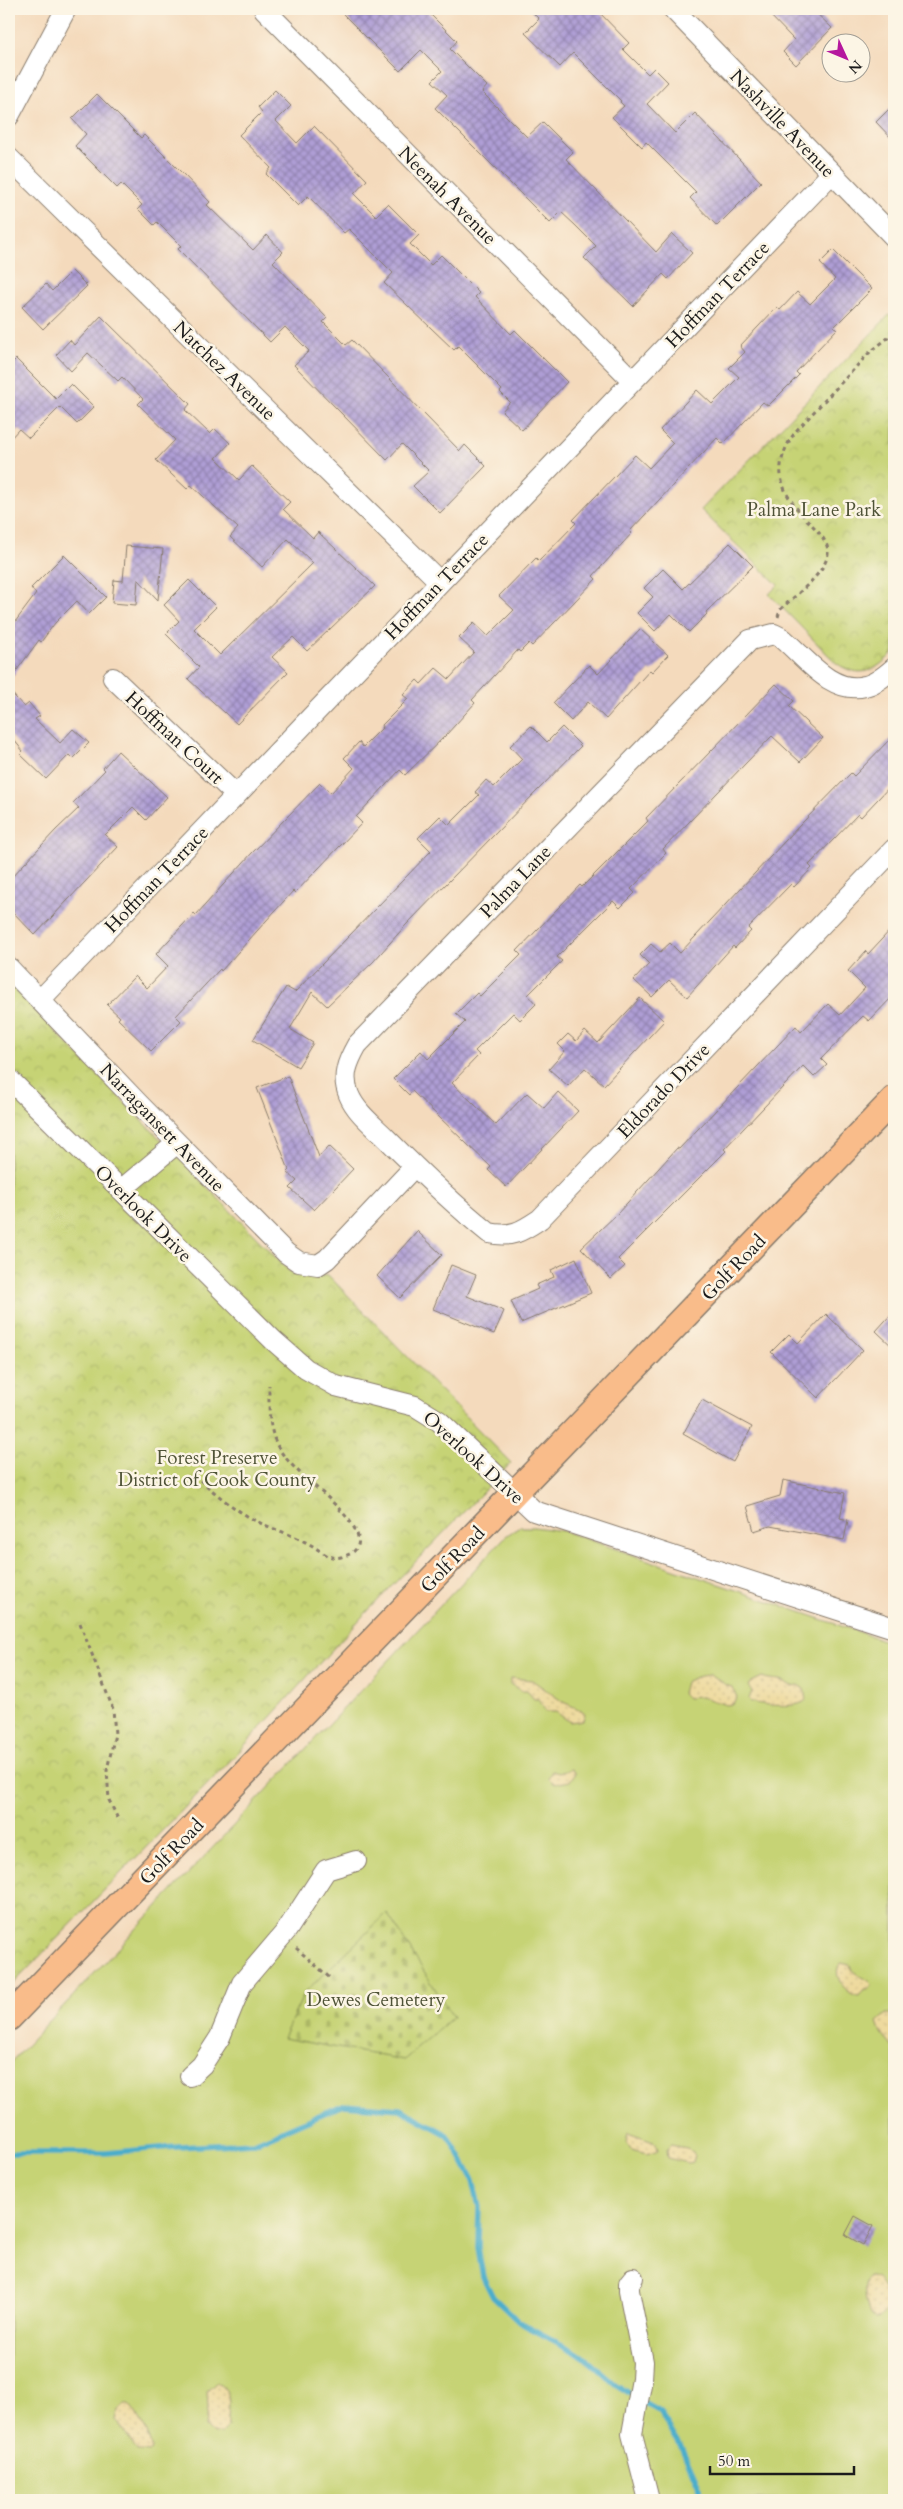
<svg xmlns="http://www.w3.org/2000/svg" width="903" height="2509" viewBox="0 0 903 2509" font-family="Cardo,serif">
  <defs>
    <pattern id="sand-dots" width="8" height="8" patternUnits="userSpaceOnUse" patternTransform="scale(1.25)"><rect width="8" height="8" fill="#eeda9e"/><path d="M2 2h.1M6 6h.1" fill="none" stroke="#ccba88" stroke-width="1.8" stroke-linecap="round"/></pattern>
    <pattern id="cemetery-stones" width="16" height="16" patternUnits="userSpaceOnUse" patternTransform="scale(1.25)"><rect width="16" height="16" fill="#c6d375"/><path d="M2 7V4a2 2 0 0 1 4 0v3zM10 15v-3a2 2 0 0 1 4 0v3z" fill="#aab565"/></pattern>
    <pattern id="park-crowns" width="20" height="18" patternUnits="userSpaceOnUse" patternTransform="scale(1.25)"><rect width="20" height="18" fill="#c6d375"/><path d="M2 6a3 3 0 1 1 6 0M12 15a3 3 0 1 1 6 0" fill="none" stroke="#aab565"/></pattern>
    <pattern id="building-cross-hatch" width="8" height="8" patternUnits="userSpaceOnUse" patternTransform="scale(1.25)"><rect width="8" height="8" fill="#af9ed5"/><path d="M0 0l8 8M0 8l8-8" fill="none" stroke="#8e80ac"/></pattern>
  </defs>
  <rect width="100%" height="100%" fill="#fcf5e5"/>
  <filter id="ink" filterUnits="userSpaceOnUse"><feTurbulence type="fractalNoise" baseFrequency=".02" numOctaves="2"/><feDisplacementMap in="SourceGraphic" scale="10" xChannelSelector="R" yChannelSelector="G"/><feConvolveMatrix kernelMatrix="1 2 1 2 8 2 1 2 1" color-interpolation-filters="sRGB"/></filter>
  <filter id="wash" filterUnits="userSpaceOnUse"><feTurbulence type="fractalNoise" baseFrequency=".0096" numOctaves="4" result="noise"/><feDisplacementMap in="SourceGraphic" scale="20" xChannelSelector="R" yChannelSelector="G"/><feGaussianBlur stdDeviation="1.12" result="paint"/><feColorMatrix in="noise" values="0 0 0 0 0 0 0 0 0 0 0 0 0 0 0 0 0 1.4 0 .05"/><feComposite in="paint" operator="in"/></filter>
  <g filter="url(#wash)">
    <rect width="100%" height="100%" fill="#f4dabc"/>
    <!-- grass -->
    <path fill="#c6d375" stroke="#717848" d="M520,1527H534L563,1531L894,1644V2500H9V2064L507,1535Z"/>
    <!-- sand -->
    <path fill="url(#sand-dots)" stroke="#857b5d" d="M711,1675C720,1679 723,1685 732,1687L737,1697L733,1704L726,1705L702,1697L687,1698L682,1693L685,1682C693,1678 701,1675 711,1675Z
      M762,1677C775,1682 778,1676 791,1686L798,1685L804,1689L806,1700C799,1709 762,1705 751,1702L749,1699L752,1691L748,1686L750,1683Z
      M510,1678L532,1680L563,1702L583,1711L585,1714L583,1720L570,1722L556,1712H546L538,1699H534L527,1691H522L510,1684Z
      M571,1769L575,1773L570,1781L555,1784L548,1778L552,1771L559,1773Z
      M841,1963L850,1965C854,1977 864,1975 872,1984L869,1989H864L859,1996C846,1995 830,1974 841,1963Z
      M886,2014H894V2049L881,2033L877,2022Z
      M628,2133L656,2143L658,2150L647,2154L631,2150L626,2143Z
      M670,2145L687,2148L694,2155L692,2162L688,2163L668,2158L667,2150Z
      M869,2276C879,2276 879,2281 883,2288C885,2292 889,2294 892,2297L890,2307L878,2319L870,2315C866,2303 861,2287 869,2276Z
      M217,2382C235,2392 227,2409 228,2426L221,2433L213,2434L206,2427L208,2408L207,2391Z
      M125,2404H129C136,2412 153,2439 152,2449L149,2452L137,2451L119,2424L116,2420L118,2410Z"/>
    <!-- cemetery -->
    <path fill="url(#cemetery-stones)" stroke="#717848" d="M387,1913L453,2017L404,2060L283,2038L305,1992Z"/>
    <!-- park -->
    <path fill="url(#park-crowns)" stroke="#717848" d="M894,310V652C875,672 860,679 836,663L769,594L778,585L701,510Z
      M9,984L289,1271C303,1278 312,1278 328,1275L511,1463L360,1619L234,1757L9,1988Z"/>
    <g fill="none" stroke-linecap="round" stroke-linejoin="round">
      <!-- stream -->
      <path stroke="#4cadcb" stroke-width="5.5" d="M9,2153H106L160,2148L254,2143L343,2105L400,2109L448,2135L473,2180L479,2207L478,2247L483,2277L493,2297L519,2322L583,2356L615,2384L634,2396
        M642,2401L659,2411L682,2448L705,2500"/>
    </g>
    <g id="blocks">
      <!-- building -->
      <path fill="url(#building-cross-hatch)" d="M338,9H425L457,41L450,49L487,86L482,92L527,137L543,122L573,152L566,159L656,252L672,234L692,253L668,279L663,274L633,306L584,258L596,246L575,225L561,212L550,223L435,108L447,95L432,81L442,71L421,50L400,71Z
        M529,9H596L629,43L623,49L648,74L654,68L668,82L647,104L675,133L695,113L761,182L717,226L690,198L696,192L646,142L642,147L612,117L624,106L620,102L621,101L573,53L560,67L525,33L539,19Z
        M764,9H812L832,28L796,65L783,52L794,40Z
        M275,90L291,106L276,121L297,143L314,126L367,180L354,194L376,216L388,204L419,235L410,244L431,265L441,255L479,293L475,297L511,334L515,330L567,382L522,430L502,411L510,402L500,392L502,390L458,346L454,350L384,283L393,273L349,229L344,233L308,196L298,206L266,174L271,168L239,135L262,112L258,107Z
        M97,94L141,138L144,135L183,174L210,202L207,205L253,250L267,235L283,252L273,262L327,318L323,322L346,345L352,340L460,451L465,445L486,466L440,513L413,486L429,471L402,444L387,460L294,365L309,351L285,327L270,342L178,249L181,246L157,222L154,225L138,209L142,205L121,184L117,188L75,146L86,134L72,119Z
        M894,104V141L876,122Z
        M833,250L872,289L834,327L837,329L796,372L799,375L768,406L763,402L723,444L717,438L630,531L632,533L593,576L596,579L532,646L529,643L520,652L518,650L472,700L475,703L446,735L405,775L400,770L356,817L362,823L295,893L293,891L221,971L220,969L176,1016L181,1021L151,1051L118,1019L120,1017L107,1005L135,976L147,988L168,966L156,954L194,913L196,915L252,853L320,783L331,793L354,768L344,758L359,742L363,747L383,727L382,725L408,699L403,695L417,680L421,684L436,668L449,679L474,652L459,638L474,623L488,636L514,610L499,596L536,558L539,561L576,523L573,520L635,455L649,468L673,443L660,430L697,390L712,404L739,377L729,368L745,352L740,346L777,307L780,310L797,292L810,304L835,279L820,263Z
        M72,271L87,286L43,329L22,307L46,284L52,291Z
        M101,316L190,404L185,410L210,434L215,429L230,443L216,458L239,480L252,466L290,502L283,509L313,538L318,532L375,586L307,651L293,637L272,657L288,672L237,724L188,679L199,667L166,634L179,621L164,605L189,580L216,607L194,629L220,655L313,563L288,539L262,567L230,537L238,528L191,485L187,489L156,460L175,440L138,404L143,399L122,377L118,381L88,353L71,371L56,355L70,340L74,345Z
        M16,359L56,399L71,384L94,407L77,424L60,407L29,438L19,429L9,440V366Z
        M730,543L753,566L706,612L707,614L689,632L671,614L655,631L637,613L653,597L644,588L663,569L683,589Z
        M126,546L163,549L158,600L138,579L136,605L112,603L114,580L123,581Z
        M64,555L106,597L89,614L77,601L55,623L41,642L39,640L9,681V617L15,622L36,594L31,588Z
        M640,629L668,655L652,672L650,670L606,719L588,702L571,721L553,703L589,665L598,674Z
        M776,684L794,701L789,706L823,738L800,762L772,736L663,849L666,853L631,889L635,893L620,908L613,901L557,957L562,961L528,995L536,1004L520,1020L513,1013L475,1051L479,1055L452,1083L496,1125L527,1093L544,1108L558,1092L578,1111L506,1187L488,1170L491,1167L412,1091L409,1095L393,1079L421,1051L428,1059L465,1022L456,1014L477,993L480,996L521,955L517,951L580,885L582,887L648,821L646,818Z
        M9,690L24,707L29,703L40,716L35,719L60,743L73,729L89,743L73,759L69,755L46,779L20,754L23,751L9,734Z
        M531,726L547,742L562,727L581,746L406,925L373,962L327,1006L312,992L290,1029L313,1043L298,1067L253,1040L286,987L295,992L431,851L418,838L440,816L449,825L479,795L475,792L486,780L494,787L522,759L510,746Z
        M894,735V782L861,817L858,814L809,865L812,868L794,887L791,884L748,928L751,931L735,948L733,946L687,997L669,980L652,997L634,980L649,964L640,955L651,944L660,952L670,943L680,953L801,824L851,773L854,776Z
        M118,751L167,797L146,820L133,807L105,835L118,847L35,935L9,908V880L56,830L79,808L73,803L105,770L103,768Z
        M894,926V995L869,1021L863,1016L821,1059L827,1065L814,1077L803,1066L724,1149L726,1151L618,1259L625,1266L611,1279L581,1248L617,1214L669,1157L677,1148L679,1149L796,1026L801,1032L828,1004L840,1015L865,988L848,971L866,951L868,954Z
        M640,998L664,1021L604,1085L585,1068L568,1086L549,1069L565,1051L558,1044L568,1034L576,1041L585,1031L598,1043Z
        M288,1076L319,1157L329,1146L353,1169L314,1210L290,1188L297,1181L287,1172L289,1170L257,1088Z
        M417,1231L442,1255L400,1298L377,1276Z
        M576,1258L591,1293L521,1323L511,1301L538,1289L536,1285L554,1277L551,1270Z
        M451,1265L476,1275L467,1296L504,1311L494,1334L433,1309Z
        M894,1311V1348L876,1331Z
        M826,1314L863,1350L818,1398L771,1352L789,1334L798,1343Z
        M702,1400L752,1427L733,1462L683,1434Z
        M783,1480L845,1493L840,1518L848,1520L844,1540L770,1526L754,1531L747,1506L780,1496Z
        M855,2216L873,2226L863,2245L845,2235Z"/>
    </g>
  </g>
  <g filter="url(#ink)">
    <use href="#blocks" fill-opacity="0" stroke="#887b6c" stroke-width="1"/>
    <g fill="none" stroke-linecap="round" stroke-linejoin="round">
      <!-- minor casing -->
      <g stroke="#887b6c" stroke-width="22">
        <path id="minor" d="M264,9L633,381
          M673,9L894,237
          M9,116L66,9
          M9,158L440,582
          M894,668C886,675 875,684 865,686C831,695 804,656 782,638L774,634L750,640L357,1045C348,1061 341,1076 349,1095C356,1112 373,1125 386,1138C419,1171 453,1204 489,1233C512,1238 522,1231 540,1219L894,849
          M113,678L236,795
          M9,968L138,1103L286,1253L299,1262L318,1265L327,1259L414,1167
          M41,999L832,173
          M9,1079L274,1341L306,1369L336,1386L415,1406L439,1421L534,1511L894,1628
          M121,1190L177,1143
          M190,2076L202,2065L220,2037L242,1983L287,1930L326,1870L356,1861
          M633,2278L629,2283V2291L643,2362L642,2379L632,2434L649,2500"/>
      </g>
      <!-- major casing -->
      <g stroke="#887b6c" stroke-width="28">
        <path id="major" d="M9,2018L894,1099"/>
      </g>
      <!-- path -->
      <path stroke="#887b6c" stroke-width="3" stroke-dasharray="4 4" stroke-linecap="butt" d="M778,617L780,610C795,595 820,578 827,558C839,525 745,501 796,431L869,353L894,333
        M194,1475C214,1492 234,1510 258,1522C275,1530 294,1535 311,1545C320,1550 329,1560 341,1557C392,1545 317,1489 304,1477C295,1468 283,1457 277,1445C268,1426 269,1406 269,1385
        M80,1623L113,1709L115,1734L107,1770L109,1800L118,1819
        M296,1948L330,1978"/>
      <!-- minor -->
      <use href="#minor" stroke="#fff" stroke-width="20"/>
      <!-- major -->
      <use href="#major" stroke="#f9bc8a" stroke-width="25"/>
    </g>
  </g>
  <g text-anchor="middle" stroke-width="5" stroke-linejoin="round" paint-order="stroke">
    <!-- street labels -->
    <g font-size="19" fill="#1c1c1c" stroke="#fcf5e5">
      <text transform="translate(783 123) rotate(46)" y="7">Nashville Avenue</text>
      <text transform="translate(448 195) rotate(45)" y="7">Neenah Avenue</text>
      <text transform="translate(717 294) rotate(-46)" y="7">Hoffman Terrace</text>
      <text transform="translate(225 370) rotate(44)" y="7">Natchez Avenue</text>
      <text transform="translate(436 586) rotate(-46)" y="7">Hoffman Terrace</text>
      <text transform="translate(175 737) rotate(43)" y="7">Hoffman Court</text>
      <text transform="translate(156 879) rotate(-46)" y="7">Hoffman Terrace</text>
      <text transform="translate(515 881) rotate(-46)" y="7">Palma Lane</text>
      <text transform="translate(663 1090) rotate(-46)" y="7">Eldorado Drive</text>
      <text transform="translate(163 1127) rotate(46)" y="7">Narragansett Avenue</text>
      <text transform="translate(144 1213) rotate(45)" y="7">Overlook Drive</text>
      <text transform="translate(733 1267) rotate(-46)" y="7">Golf Road</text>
      <text transform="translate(474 1457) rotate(42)" y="7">Overlook Drive</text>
      <text transform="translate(452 1559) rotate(-46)" y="7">Golf Road</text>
      <text transform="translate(171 1851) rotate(-46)" y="7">Golf Road</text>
    </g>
    <!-- park labels -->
    <g font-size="19" fill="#4f5337" stroke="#fcf5e5">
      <text x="814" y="516">Palma Lane Park</text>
      <text x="217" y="1464">Forest Preserve<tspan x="217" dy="22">District of Cook County</tspan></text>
      <text x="376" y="2006">Dewes Cemetery</text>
    </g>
  </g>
  <!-- margin -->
  <rect width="903" height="2509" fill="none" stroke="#fcf5e5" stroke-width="30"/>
  <!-- north arrow -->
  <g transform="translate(846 58) rotate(134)"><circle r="24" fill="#fcf5e5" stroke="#a29e95"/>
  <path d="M0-4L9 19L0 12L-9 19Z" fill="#b5179e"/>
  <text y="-8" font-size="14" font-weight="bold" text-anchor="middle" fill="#1c1c1c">N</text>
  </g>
  <!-- scale -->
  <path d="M710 2466v8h144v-8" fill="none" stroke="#1c1c1c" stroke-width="2.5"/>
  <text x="718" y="2466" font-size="15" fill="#1c1c1c" stroke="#fcf5e5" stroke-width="4" paint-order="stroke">50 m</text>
</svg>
